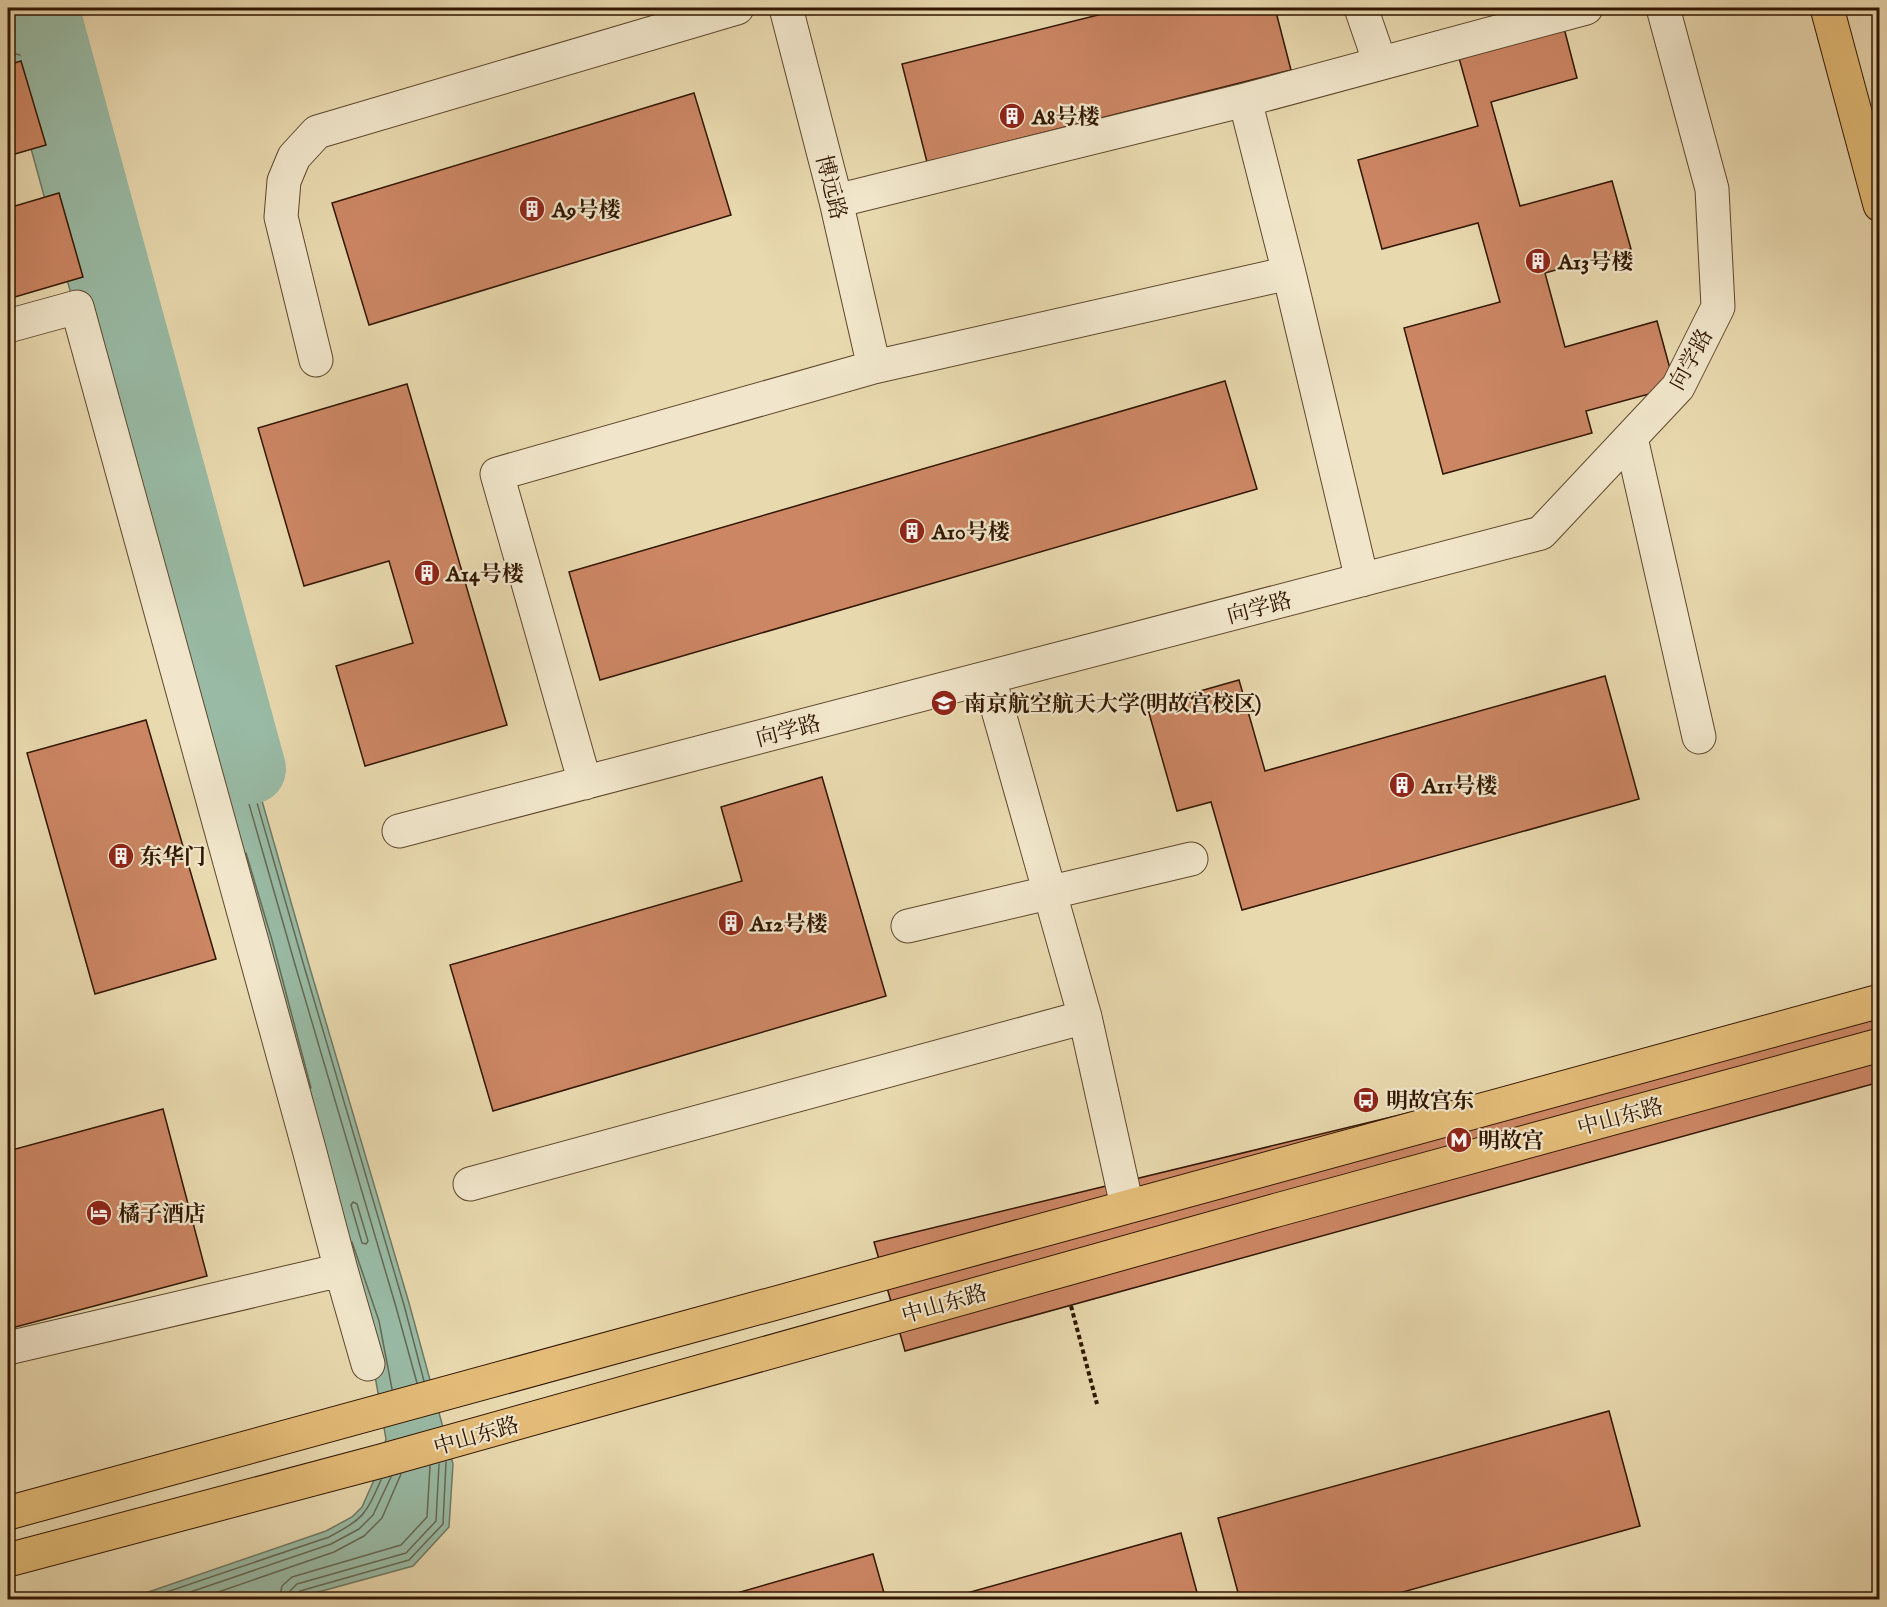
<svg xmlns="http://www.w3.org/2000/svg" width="1887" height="1607" viewBox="0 0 1887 1607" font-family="'IM FELL English','Noto Serif SC',serif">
  <rect width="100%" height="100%" fill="#e9d9af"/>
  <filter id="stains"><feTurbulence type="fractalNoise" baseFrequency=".00333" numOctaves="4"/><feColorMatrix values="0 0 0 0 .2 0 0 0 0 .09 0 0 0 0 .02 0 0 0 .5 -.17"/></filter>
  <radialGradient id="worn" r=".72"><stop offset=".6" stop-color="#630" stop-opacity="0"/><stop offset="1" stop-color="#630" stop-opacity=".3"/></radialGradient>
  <!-- water -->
  <path fill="#99bba6" stroke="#6f7964" stroke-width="1.5" d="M8,8H44L109,267L309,965L409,1303L453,1464L449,1527L413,1566L293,1599H128L326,1531L352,1517L362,1507L378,1471L386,1439L366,1324L142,552L8,65Z"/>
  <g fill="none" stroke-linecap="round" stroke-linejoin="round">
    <!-- shore -->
    <path stroke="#656853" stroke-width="1.5" d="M31,8L96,270L296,968L396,1307L417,1383
      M39,8L103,268L304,966L404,1305L424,1381
      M8,52L20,55L30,64L34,62L22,8
      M246,853L272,940L311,1088
      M353,1202L357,1204L368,1241L366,1244L362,1243L351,1205Z
      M352,1242L379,1321L392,1389
      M143,1600L329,1537C364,1518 365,1516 381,1480
      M167,1600L331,1544L359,1529L373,1515L391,1477
      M195,1600L334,1552L364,1536L382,1518L401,1474
      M279,1600L282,1586L292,1577L401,1545L427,1517L430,1466
      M288,1600L290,1591L297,1584L406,1553L436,1521L439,1464
      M295,1600L296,1594L300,1591L409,1560L443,1524L446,1462"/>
    <!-- river -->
    <path stroke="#99bba6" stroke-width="70" d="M44,8L251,769"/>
  </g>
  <!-- building -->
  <path fill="#cc8664" stroke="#311600" stroke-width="1.5" d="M1126,8H1275L1291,70L927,162L902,64Z
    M1564,28L1577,78L1491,102L1520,206L1612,181L1631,249L1545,273L1565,347L1657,321L1675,387L1586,411L1592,433L1443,474L1404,328L1500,302L1478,223L1382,249L1358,160L1478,126L1459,58Z
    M21,61L46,145L8,156V65Z
    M694,93L731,215L369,325L332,203Z
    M59,193L83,277L8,299V208Z
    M1225,381L1257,489L600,680L569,572Z
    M407,384L507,725L365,766L336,666L413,643L389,561L304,586L258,428Z
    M1605,676L1639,799L1242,910L1211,802L1177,811L1147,706L1239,680L1265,771Z
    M146,720L216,959L95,994L27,753Z
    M822,777L886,996L493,1111L450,965L742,881L721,807Z
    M1880,999V1082L905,1351L874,1242Z
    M163,1109L207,1276L8,1329V1151Z
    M1609,1411L1640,1526L1374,1600H1240L1218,1518Z
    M1181,1533L1199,1600H942Z
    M873,1554L886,1600H739L737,1593Z"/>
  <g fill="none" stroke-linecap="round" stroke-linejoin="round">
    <!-- minor casing -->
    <g stroke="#5f472c" stroke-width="35">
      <path id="minor" d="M786,8L836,201L874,367
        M1361,8L1380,63
        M1245,100L1289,273
        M836,201L1245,100L1586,8
        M8,326L77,307L309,1149L341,1270L368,1364
        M316,360L281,217L284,181L294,157L317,132L737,8
        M1631,438L1699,737
        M989,678L1085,1017L1127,1206
        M585,783L497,474L874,367L1289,273L1362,580
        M399,831L1541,533L1678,387L1718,307L1712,189L1663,8
        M908,926L1191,859
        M470,1184L1085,1017
        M8,1348L341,1270"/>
    </g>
    <!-- major casing -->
    <g stroke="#311600" stroke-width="35">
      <path id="major" d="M1827,8L1880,205
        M8,1513L1880,1001
        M8,1560L381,1461L1277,1210L1880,1045"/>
    </g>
    <!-- path -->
    <path stroke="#311600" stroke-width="4" stroke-dasharray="4.5 3" stroke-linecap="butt" d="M1071,1306L1097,1404"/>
    <!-- minor -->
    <use href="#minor" stroke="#f1e6cb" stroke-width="33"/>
    <!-- major -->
    <use href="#major" stroke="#e4bc78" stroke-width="33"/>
  </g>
  <!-- icons -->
  <defs>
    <g id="building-disc" transform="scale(1.35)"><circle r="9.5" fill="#8f2418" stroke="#f1e6cb"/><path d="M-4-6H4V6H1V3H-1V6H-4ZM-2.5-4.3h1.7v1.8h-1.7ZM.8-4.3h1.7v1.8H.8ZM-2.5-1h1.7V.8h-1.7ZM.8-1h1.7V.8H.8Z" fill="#fff"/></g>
    <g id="university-disc" transform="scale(1.35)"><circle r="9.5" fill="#8f2418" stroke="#f1e6cb"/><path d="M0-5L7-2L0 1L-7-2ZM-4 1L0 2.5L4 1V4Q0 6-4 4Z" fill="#fff"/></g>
    <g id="bus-disc" transform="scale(1.35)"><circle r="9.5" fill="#8f2418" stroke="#f1e6cb"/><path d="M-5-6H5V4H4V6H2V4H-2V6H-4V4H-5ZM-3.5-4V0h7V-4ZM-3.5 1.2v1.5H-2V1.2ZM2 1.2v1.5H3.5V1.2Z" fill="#fff"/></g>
    <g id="metro-disc" transform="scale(1.35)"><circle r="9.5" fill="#8f2418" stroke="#f1e6cb"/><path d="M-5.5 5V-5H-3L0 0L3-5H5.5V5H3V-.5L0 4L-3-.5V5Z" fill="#fff"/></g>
    <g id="hotel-disc" transform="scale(1.35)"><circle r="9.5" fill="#8f2418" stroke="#f1e6cb"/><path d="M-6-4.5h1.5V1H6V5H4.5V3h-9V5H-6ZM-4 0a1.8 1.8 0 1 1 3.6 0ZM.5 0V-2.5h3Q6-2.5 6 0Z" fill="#fff"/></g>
  </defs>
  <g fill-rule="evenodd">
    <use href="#building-disc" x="1012" y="116"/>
    <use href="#building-disc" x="532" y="209"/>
    <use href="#building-disc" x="1538" y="261"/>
    <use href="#building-disc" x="912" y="531"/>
    <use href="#building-disc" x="427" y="573"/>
    <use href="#university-disc" x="944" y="703"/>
    <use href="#building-disc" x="1402" y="785"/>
    <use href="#building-disc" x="121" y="856"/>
    <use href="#building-disc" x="731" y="923"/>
    <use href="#bus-disc" x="1366" y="1100"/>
    <use href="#metro-disc" x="1459" y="1140"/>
    <use href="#hotel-disc" x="99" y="1213"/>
  </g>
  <g text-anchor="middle" stroke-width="4.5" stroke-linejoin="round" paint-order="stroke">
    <!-- poi labels -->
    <g font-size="22" font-weight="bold" fill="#311600" stroke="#f1e6cb" text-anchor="start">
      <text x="1032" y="124">A8号楼</text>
      <text x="552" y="217">A9号楼</text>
      <text x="1558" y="269">A13号楼</text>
      <text x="932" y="539">A10号楼</text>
      <text x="446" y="581">A14号楼</text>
      <text x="964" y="711">南京航空航天大学(明故宫校区)</text>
      <text x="1422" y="793">A11号楼</text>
      <text x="140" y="864">东华门</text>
      <text x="750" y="931">A12号楼</text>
      <text x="1386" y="1108">明故宫东</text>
      <text x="1478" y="1148">明故宫</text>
      <text x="118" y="1221">橘子酒店</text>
    </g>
    <!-- street labels -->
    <g font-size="22" fill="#311600" stroke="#f1e6cb">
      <text transform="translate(832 187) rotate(76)" y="8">博远路</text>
      <text transform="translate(1690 359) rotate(-61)" y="8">向学路</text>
      <text transform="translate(1259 607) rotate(-15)" y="8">向学路</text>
      <text transform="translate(788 730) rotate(-15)" y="8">向学路</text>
      <text transform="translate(1620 1116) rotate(-15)" y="8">中山东路</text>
      <text transform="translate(944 1303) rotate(-16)" y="8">中山东路</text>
      <text transform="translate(476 1435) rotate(-16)" y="8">中山东路</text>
    </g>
  </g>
  <!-- margin -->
  <rect width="1887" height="1607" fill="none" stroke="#e9d9af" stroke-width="30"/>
  <rect x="9" y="9" width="1869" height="1589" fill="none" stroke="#311600" stroke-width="3"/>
  <rect x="15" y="15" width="1857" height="1577" fill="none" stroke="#311600" stroke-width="1.5"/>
  <rect width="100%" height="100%" filter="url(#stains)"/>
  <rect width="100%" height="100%" fill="url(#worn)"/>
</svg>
